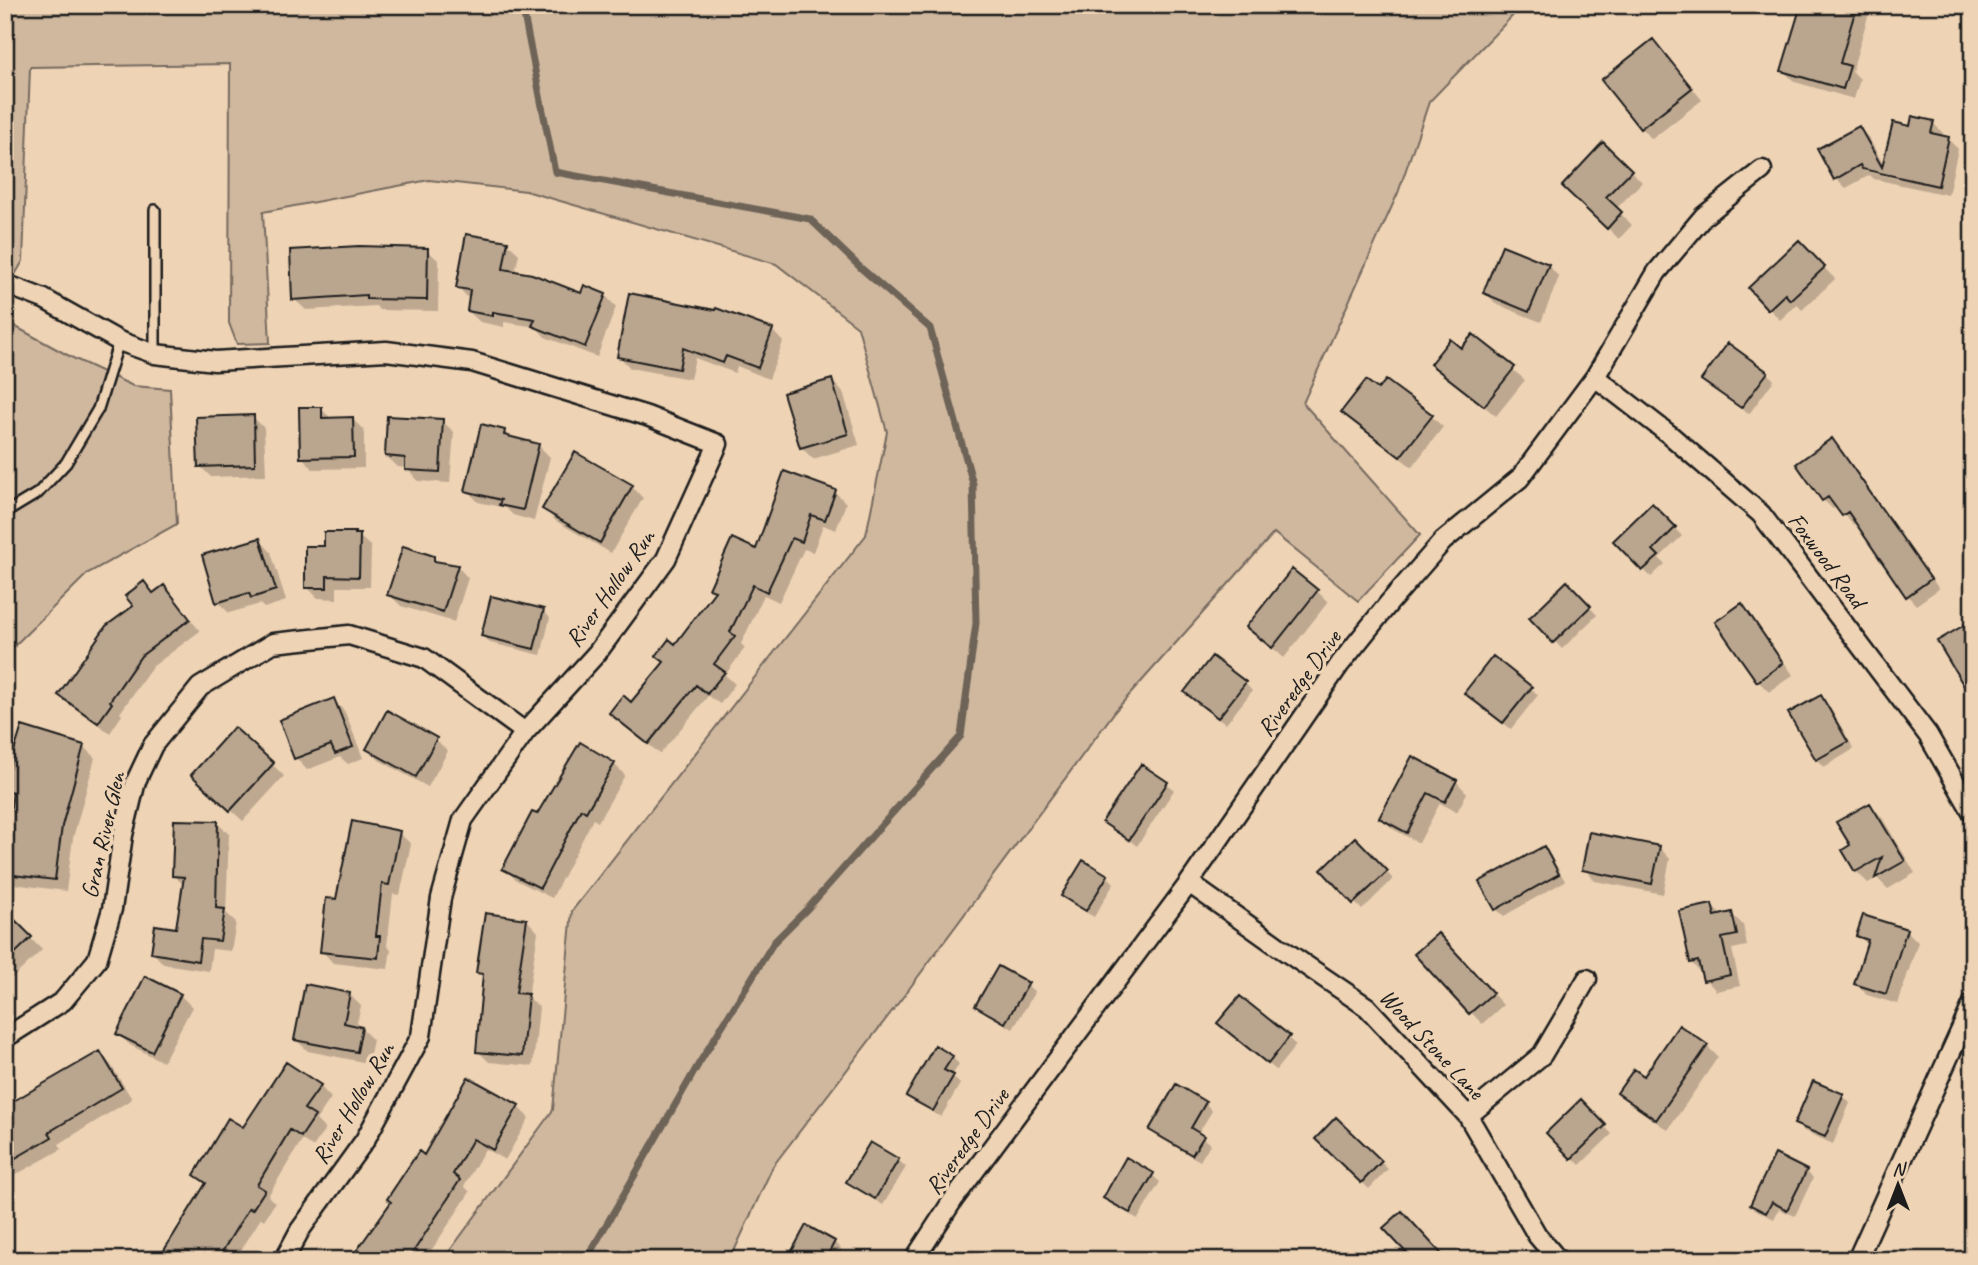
<svg xmlns="http://www.w3.org/2000/svg" width="1978" height="1265" viewBox="0 0 1978 1265" font-family="Caveat,sans-serif">
  <rect width="100%" height="100%" fill="#eed3b5"/>
  <filter id="ink" filterUnits="userSpaceOnUse"><feTurbulence type="fractalNoise" baseFrequency=".0143" numOctaves="2"/><feDisplacementMap in="SourceGraphic" scale="14" xChannelSelector="R" yChannelSelector="G"/><feConvolveMatrix kernelMatrix="1 2 1 2 8 2 1 2 1" color-interpolation-filters="sRGB"/></filter>
  <g filter="url(#ink)">
    <!-- green -->
    <path fill="#d0b89f" stroke="#766a5e" stroke-width="2" d="M5,5H1523L1429,102L1398,193L1303,403L1420,535L1358,601L1274,533L1116,710L906,993L773,1166L730,1260H443L553,1110L572,911L866,535L887,432L858,327L776,264L526,191L429,180L263,212L270,343L237,344L229,323L230,64L30,67L23,261L16,273L5,272Z
      M5,321L73,358L133,386L170,389L177,524L88,573L5,655Z"/>
    <!-- shadow -->
    <path fill="#0003" fill-rule="evenodd" d="M1802,5H1861L1869,13L1852,71L1860,79L1854,99L1795,82L1783,71Z
      M1664,53L1702,100L1652,139L1641,128Z
      M1933,123L1943,133L1942,137L1948,139L1958,149L1948,195L1874,179L1870,175L1846,188L1836,178L1859,128L1869,138L1884,166L1911,128ZM1859,167L1900,176L1899,179L1864,171Z
      M1603,145L1642,182L1616,209L1632,225L1619,239L1564,186Z
      M1799,242L1835,279L1802,310L1797,304L1780,320L1750,288Z
      M507,243L519,254L515,272L582,295H605L616,307L597,357L545,337L536,327L504,322V327L480,322L468,311L470,300L458,287Z
      M427,250L439,261L438,311L379,310L376,306L306,310L294,299Z
      M1548,265L1559,277L1541,322L1496,304L1485,292Z
      M772,330L783,342L769,379L737,366L735,373L695,358L690,379L630,368L619,356Z
      M1473,336L1525,380L1496,416L1433,364L1461,350Z
      M1767,373L1774,380L1749,414L1711,387Z
      M832,381L843,392L859,445L813,459L801,447Z
      M1378,392L1431,416L1443,427L1412,467L1355,423L1344,412Z
      M321,409L332,419H352L364,430V468L313,469L302,457Z
      M253,417L264,428L266,475L211,477L200,466Z
      M442,421L454,432L450,483L418,481L407,468L398,467L386,456Z
      M504,431L512,439L538,445L550,457L534,521L513,515L506,508L478,502L467,490Z
      M1832,441L1842,450L1939,589L1916,605L1907,595L1857,522L1853,525L1837,506L1833,509L1823,500Z
      M632,487L643,498L611,553L556,521L544,509Z
      M835,492L846,503L836,530L823,525L813,552L804,549L779,602L764,595L741,644L745,648L725,675L735,684L720,704L708,696L660,754L611,713L632,705L666,663L675,646L716,593L711,588Z
      M1652,505L1682,536L1659,558L1665,564L1651,577L1615,541Z
      M359,536L371,547L370,587H337V599L318,598L307,587L326,548Z
      M260,540L271,552L286,601L264,608L260,604L229,613L218,602Z
      M433,557L440,564L457,566L468,578L454,622L401,606L389,594Z
      M144,584L154,594L164,587L200,631L152,667L120,713L122,715L110,733L71,706L60,695L135,606Z
      M1567,584L1597,615L1562,649L1532,618Z
      M1317,591L1328,602L1284,658L1249,627Z
      M1742,606L1753,617L1793,675L1769,692L1758,681Z
      M543,610L550,618L541,655L490,643L483,635Z
      M1245,683L1252,691L1226,724L1194,699Z
      M1531,688L1538,695L1511,729L1474,700Z
      M1820,697L1828,704L1854,749L1824,767L1817,759Z
      M334,700L345,712L363,758L348,764L340,757L307,770L296,758Z
      M388,713L436,740L448,751L428,787L379,760L368,748Z
      M83,746L95,758L73,838L66,891L13,884L5,876V861L14,798L5,789Z
      M1412,759L1456,781L1467,793L1457,812L1440,803L1419,843L1393,829L1381,818Z
      M272,764L284,776L243,821L204,786Z
      M614,764L625,775L598,822L593,819L552,898L516,880L504,868L537,817Z
      M1166,783L1174,790L1137,846L1104,821Z
      M1870,805L1881,816L1915,873L1888,889L1877,878L1868,883L1856,871L1844,851L1852,846Z
      M217,823L229,834L226,913L236,922L231,951L212,949L209,971L164,964L153,953L178,930L185,886L174,876Z
      M399,833L411,844L400,895L393,894L387,946L391,949L388,969L333,963L322,951L337,901Z
      M1355,840L1393,879L1362,910L1323,870Z
      M1659,847L1670,859L1663,894L1595,881L1584,869Z
      M1543,848L1551,856L1565,881L1504,916L1496,909Z
      M1107,876L1114,883L1094,917L1070,903L1063,896Z
      M1712,906L1722,916L1732,914L1743,925L1747,946L1732,949L1740,986L1716,991L1691,962Z
      M5,912L42,950L5,985Z
      M527,920L538,932L528,997L539,1007L533,1066L489,1062L478,1051L485,979L478,972Z
      M1906,930L1918,942L1898,1004L1867,995L1856,983L1868,945L1858,935Z
      M1449,946L1503,1005L1482,1024L1417,954Z
      M1027,985L1035,992L1013,1029L985,1013L978,1006Z
      M349,994L361,1006L356,1027L361,1028L373,1040L368,1063L308,1051L296,1040Z
      M180,995L192,1007L163,1062L130,1045L118,1034Z
      M1240,998L1296,1045L1276,1070L1227,1030Z
      M1707,1046L1718,1057L1668,1130L1630,1104L1619,1093Z
      M100,1053L111,1065L132,1099L59,1144L62,1149L10,1178L5,1173V1109Z
      M952,1057L959,1064L952,1076L960,1084L941,1117L916,1103L908,1096Z
      M468,1079L518,1107L529,1118L505,1160L485,1149L464,1186L470,1192L425,1260H352L424,1157Z
      M320,1086L331,1098L316,1120L325,1129L313,1147L302,1140L268,1196L275,1203L264,1220L261,1218L235,1260H168L207,1186L196,1175L243,1129Z
      M1843,1096L1850,1103L1833,1144L1804,1131L1797,1124Z
      M1581,1102L1612,1134L1580,1165L1548,1133Z
      M1205,1103L1212,1111L1198,1134L1210,1144L1200,1161L1158,1137L1151,1130Z
      M1336,1120L1388,1169L1369,1189L1318,1139Z
      M898,1160L906,1167L883,1205L856,1189L848,1182Z
      M1806,1171L1813,1178L1795,1216L1779,1209L1774,1219L1760,1212L1752,1205Z
      M1152,1175L1160,1182L1138,1219L1112,1205L1105,1198Z
      M1973,1234V1260H1964Z
      M834,1242L842,1250L836,1260H789Z"/>
    <g fill="none" stroke-linecap="round" stroke-linejoin="round">
      <!-- stream -->
      <path stroke="#6d6357" stroke-width="7" d="M522,5L555,172L810,219L862,269L930,328L973,484L976,623L961,736L808,908L774,942L698,1065L586,1260"/>
    </g>
    <!-- building -->
    <path fill="#baa58f" stroke="#1c1c1c" stroke-width="2" d="M1801,5H1857L1840,63L1850,66L1843,89L1781,71Z
      M1653,39L1692,88L1640,129L1601,80Z
      M1912,116L1934,121L1931,133L1949,137L1938,186L1862,169L1860,165L1834,180L1817,149L1859,126L1882,167L1893,122L1910,126Z
      M1603,142L1632,170L1606,197L1622,212L1607,229L1562,186Z
      M466,234L508,241L503,269L532,274L581,293L584,285L606,294L585,347L532,326L535,319L493,312V316L467,311L470,290L456,288Z
      M1799,240L1825,267L1790,300L1785,294L1768,310L1748,288Z
      M1502,245L1549,264L1529,312L1483,293Z
      M359,246L428,248L427,300L366,299V295L292,300L290,250Z
      M629,293L715,310L716,308L773,329L758,368L726,356L723,363L683,348L679,369L617,357Z
      M1473,334L1515,367L1484,406L1430,364L1450,339L1461,348Z
      M1728,343L1768,372L1741,408L1701,380Z
      M832,379L848,434L800,448L783,393Z
      M1366,380L1378,389L1386,380L1433,415L1400,457L1341,412Z
      M299,407H322V418L353,417L354,457L300,458Z
      M254,415L255,465L198,467L196,417Z
      M387,416L443,419L440,472L405,470V458L385,456Z
      M481,424L505,430L504,435L539,444L523,510L499,505L501,500L465,491Z
      M1832,438L1931,579L1906,597L1848,512L1842,516L1828,497L1822,501L1796,464Z
      M575,452L633,485L600,543L542,509Z
      M784,471L836,490L825,520L811,515L802,542L792,538L767,592L753,585L730,632L735,636L714,664L725,672L707,694L696,685L648,744L609,713L623,695L631,702L664,662L656,656L669,639L675,644L715,591L709,589L732,538L756,549Z
      M1652,503L1676,527L1653,550L1659,556L1642,571L1613,541Z
      M324,532H355V534H360L359,577L327,576V588H305V546H324Z
      M260,538L276,590L251,598L249,593L216,603L202,555Z
      M403,546L434,556V561L458,565L443,612L387,595Z
      M1292,569L1318,590L1272,648L1246,627Z
      M144,581L153,593L164,585L190,619L141,656L110,701L112,703L98,723L58,695L106,626L133,606L125,596Z
      M1567,581L1591,606L1553,643L1529,618Z
      M491,596L544,609L534,649L481,636Z
      M1742,603L1783,663L1757,682L1715,622Z
      M1973,620V701L1937,641Z
      M1212,656L1246,682L1218,718L1184,692Z
      M1493,656L1532,687L1503,723L1464,693Z
      M1821,695L1848,742L1816,760L1788,713Z
      M334,698L353,747L335,754L331,745L294,759L279,720Z
      M387,710L437,738L416,777L366,749Z
      M22,726L84,745L62,826L55,880L5,874V848L13,792L5,790V780Z
      M234,727L274,763L230,811L191,775Z
      M580,742L615,763L586,812L581,809L540,888L502,869L532,812L537,814Z
      M1412,756L1457,780L1445,802L1428,793L1407,833L1379,818Z
      M1141,764L1168,782L1129,840L1102,822Z
      M1870,803L1905,861L1875,878L1882,857L1855,872L1842,850L1850,845L1836,822Z
      M174,820L218,821L216,908L225,909L220,941L201,939L198,961L151,953L155,925L176,928L184,877L172,876Z
      M352,821L400,831L389,885L382,884L376,936H380L378,958L320,952L326,898L336,899Z
      M1589,832L1660,846L1652,884L1582,870Z
      M1355,837L1388,871L1353,904L1321,870Z
      M1544,846L1559,874L1495,910L1479,882Z
      M1083,860L1108,875L1086,911L1061,896Z
      M1712,904L1715,916L1732,912L1737,935L1722,938L1730,975L1703,981L1698,961L1690,963L1679,911Z
      M5,910L32,937L5,963Z
      M485,913L527,919L516,993L528,994L522,1056L476,1052L483,974L476,973Z
      M1863,915L1907,929L1886,994L1854,984L1868,940L1856,936Z
      M1438,933L1493,993L1469,1014L1414,954Z
      M998,966L1029,983L1005,1023L975,1006Z
      M145,976L181,994L152,1052L116,1034Z
      M305,984L350,993L344,1023L362,1027L357,1052L294,1040Z
      M1240,996L1290,1036L1268,1064L1217,1023Z
      M1679,1025L1708,1045L1656,1120L1617,1093L1634,1069L1644,1076Z
      M935,1045L953,1056L944,1070L954,1075L933,1111L906,1096Z
      M100,1051L122,1088L49,1132L52,1137L5,1164V1106Z
      M286,1062L321,1085L304,1109L315,1116L301,1137L290,1130L257,1185L265,1190L252,1210L249,1208L217,1260H158L206,1183L194,1175L228,1118L243,1127Z
      M468,1077L519,1105L493,1150L473,1139L453,1174L460,1180L408,1260H350L391,1202L387,1199L419,1151L424,1155Z
      M1813,1081L1844,1094L1825,1137L1794,1124Z
      M1176,1084L1206,1102L1191,1128L1204,1136L1192,1155L1149,1130Z
      M1581,1099L1606,1125L1571,1159L1546,1133Z
      M1336,1117L1382,1161L1361,1183L1315,1139Z
      M870,1142L899,1159L875,1199L846,1182Z
      M1775,1154L1807,1170L1787,1210L1772,1202L1766,1213L1750,1205Z
      M1126,1157L1154,1173L1130,1213L1103,1198Z
      M1402,1211L1447,1260H1413L1383,1228Z
      M806,1225L835,1241L825,1260H787Z"/>
    <g fill="none" stroke-linecap="round" stroke-linejoin="round">
      <!-- service casing -->
      <g stroke="#1c1c1c" stroke-width="14">
        <path id="service" d="M155,354V210
          M5,513L38,493L66,463L98,409L119,341"/>
      </g>
      <!-- minor casing -->
      <g stroke="#1c1c1c" stroke-width="23">
        <path id="minor" d="M5,284L44,299L119,341L155,354L215,361L386,351L472,362L647,416L718,444L666,559L597,653L525,732L463,820L441,898L421,1036L365,1140L300,1230L284,1260
          M1595,377L1670,435L1761,514L1928,735L1973,813
          M1189,883L1279,947L1367,1007L1468,1116L1537,1235L1558,1260
          M5,1038L63,1001L97,960L112,909L123,835L136,781L153,745L200,687L273,643L349,635L424,658L525,732
          M1468,1116L1542,1055L1587,979
          M914,1260L953,1200L1189,883L1340,664L1389,603L1443,541L1520,478L1595,377L1657,272L1704,216L1762,170
          M1857,1260L1973,1003"/>
      </g>
      <!-- service -->
      <use href="#service" stroke="#eed3b5" stroke-width="9"/>
      <!-- minor -->
      <use href="#minor" stroke="#eed3b5" stroke-width="18"/>
    </g>
  </g>
  <g text-anchor="middle" stroke-width="7" stroke-linejoin="round" paint-order="stroke">
    <!-- street labels -->
    <g font-size="24" fill="#1c1c1c" stroke="#eed3b5">
      <text transform="translate(1827 560) rotate(53)" y="8">Foxwood Road</text>
      <text transform="translate(610 588) rotate(-55)" y="8">River Hollow Run</text>
      <text transform="translate(1299 683) rotate(-54)" y="8">Riveredge Drive</text>
      <text transform="translate(103 835) rotate(-77)" y="8">Gran River Glen</text>
      <text transform="translate(1432 1044) rotate(47)" y="8">Wood Stone Lane</text>
      <text transform="translate(353 1103) rotate(-59)" y="8">River Hollow Run</text>
      <text transform="translate(967 1141) rotate(-54)" y="8">Riveredge Drive</text>
    </g>
  </g>
  <!-- margin -->
  <rect width="1978" height="1265" fill="none" stroke="#eed3b5" stroke-width="28"/>
  <rect x="14" y="14" width="1950" height="1237" fill="none" stroke="#1c1c1c" stroke-width="2.5" filter="url(#ink)"/>
  <!-- north arrow -->
  <g transform="translate(1898 1185)" stroke="#eed3b5" stroke-width="5" paint-order="stroke">
  <path d="M0-5L12 26L0 18L-12 26Z" fill="#1c1c1c"/>
  <text y="-10" font-size="19" font-weight="bold" text-anchor="middle" fill="#1c1c1c">N</text>
  </g>
</svg>
